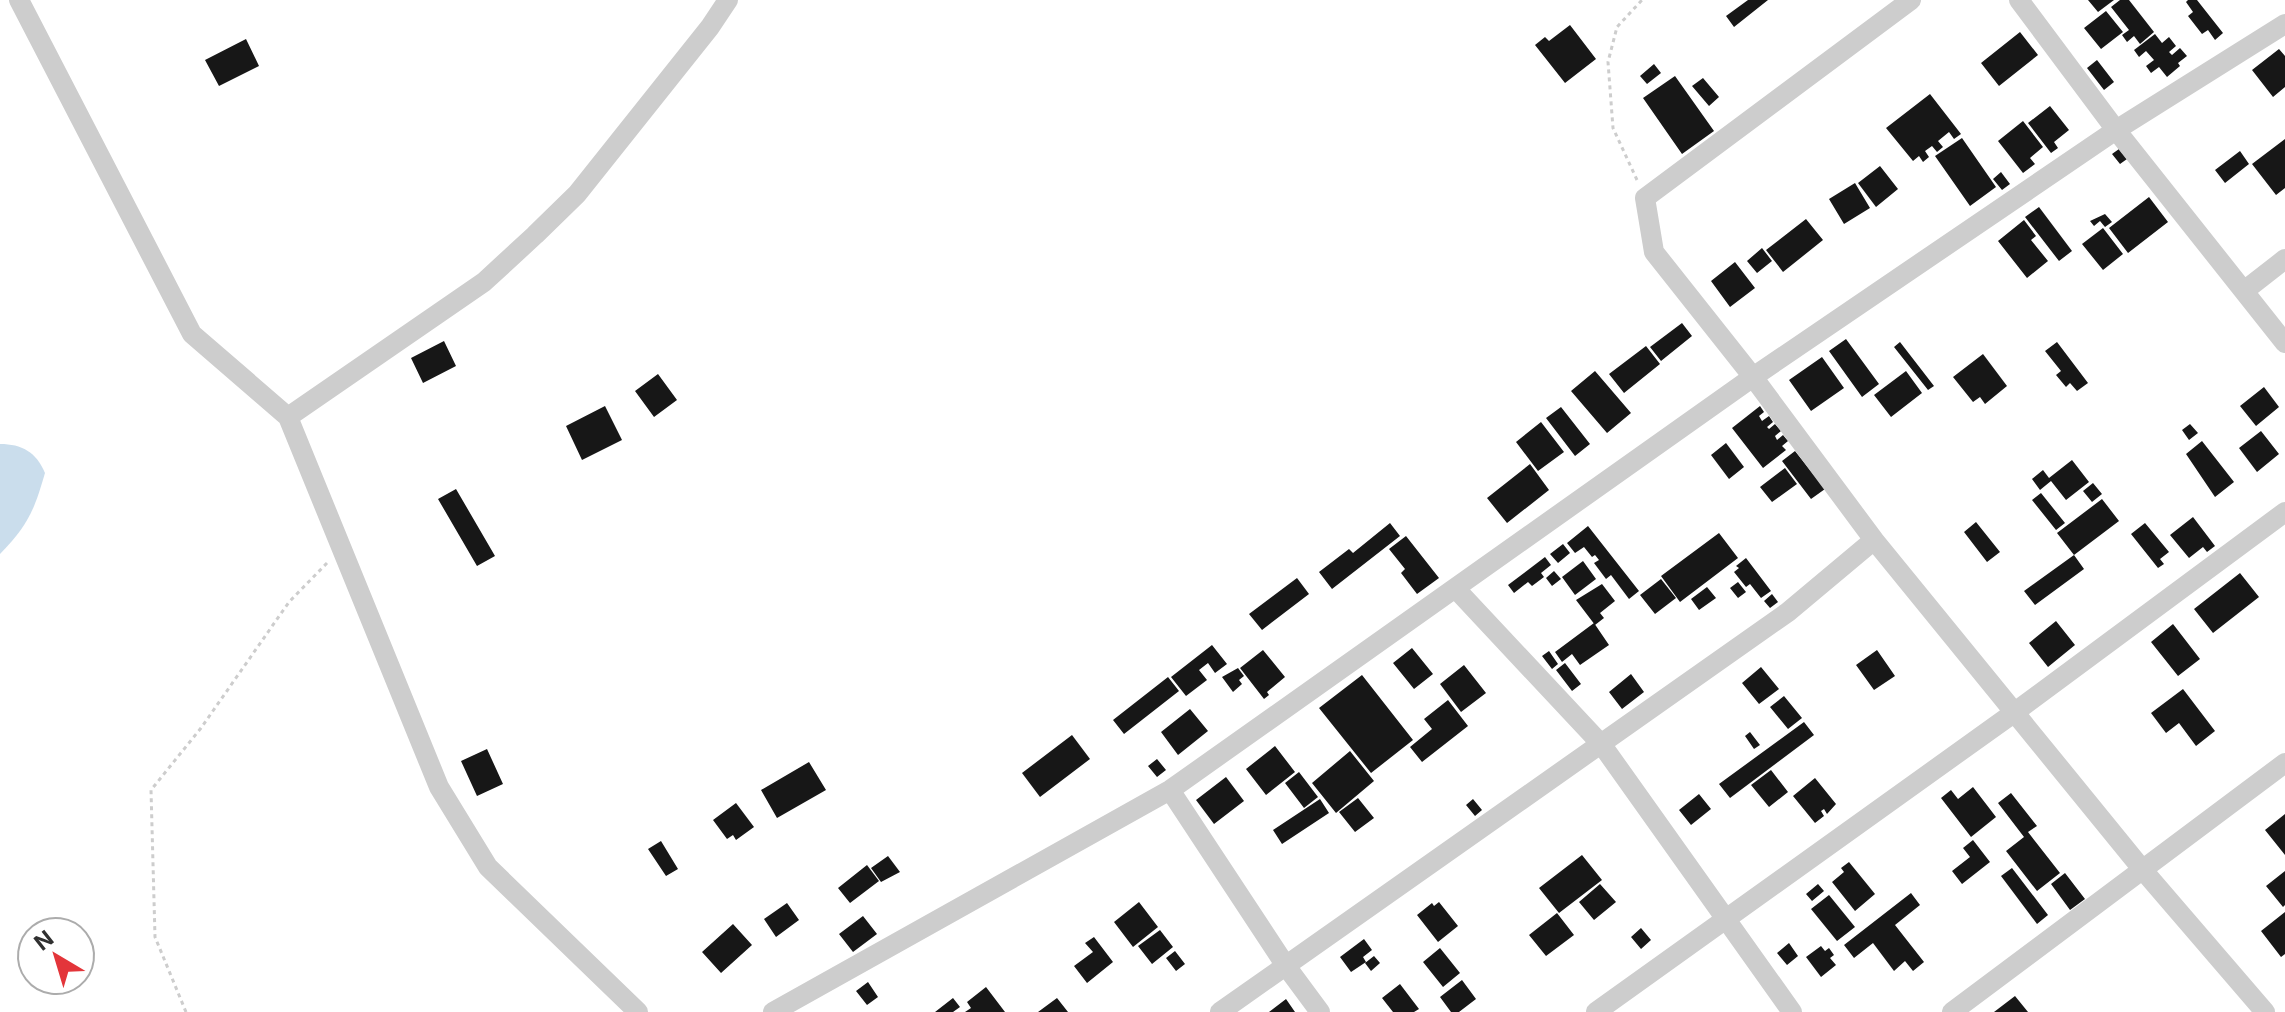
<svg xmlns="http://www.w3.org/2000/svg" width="2285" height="1012" viewBox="0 0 2285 1012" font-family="Inter,sans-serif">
  <rect width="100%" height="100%" fill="#fff"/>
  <!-- water -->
  <path fill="#caddec" d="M0,444C22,444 36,452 45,473C34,511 28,525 0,554Z"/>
  <!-- building -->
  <path fill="#171717" d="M1748,0H1768L1734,27L1726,16Z
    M2088,0H2114L2098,12Z
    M2120,0H2129L2154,32L2140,44L2134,36L2127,42L2122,35L2129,30L2111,7Z
    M2188,0H2197L2223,33L2215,40L2208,30L2202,34L2188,16L2193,12L2186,2Z
    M2106,11L2123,32L2101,49L2084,28Z
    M1570,25L1596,59L1565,83L1535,45L1545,37L1549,41Z
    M2020,32L2038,55L1999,86L1981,63Z
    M2155,34L2162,43L2169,37L2176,46L2169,52L2172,55L2180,48L2187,56L2178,63L2180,66L2167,77L2159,67L2151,73L2146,66L2154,60L2146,51L2139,57L2134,50Z
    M246,39L259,66L219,86L205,60Z
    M2279,49L2285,56V87L2273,97L2252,70Z
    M2097,60L2114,82L2104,90L2087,68Z
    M1654,64L1661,73L1647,84L1640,76Z
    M1675,76L1714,131L1682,154L1643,98Z
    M1703,78L1719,97L1709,106L1692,86Z
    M1930,94L1961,134L1954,139L1949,132L1938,141L1943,147L1937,152L1932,146L1925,151L1929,157L1923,162L1919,156L1913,161L1886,128Z
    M2050,106L2069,130L2054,142L2058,148L2051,153L2028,123Z
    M2023,121L2043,147L2030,158L2035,164L2023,173L1998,141Z
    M1962,138L1996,187L1970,206L1935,156Z
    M2285,139V188L2276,195L2252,164Z
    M2119,149L2127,159L2120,164L2112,154Z
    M2240,151L2249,164L2225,183L2215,170Z
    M1880,166L1898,189L1876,207L1858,183Z
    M2001,172L2010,184L2002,190L1993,179Z
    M1855,183L1870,208L1844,224L1829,199Z
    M2149,197L2168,222L2128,253L2109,228Z
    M2039,207L2072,251L2059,261L2025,217Z
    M2105,214L2112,222L2105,227L2100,221L2094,226L2090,221Z
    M1806,219L1823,240L1783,272L1766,250Z
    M2024,220L2036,236L2031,240L2048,261L2027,278L1998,241Z
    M2103,228L2123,254L2103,270L2082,244Z
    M1762,248L1772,261L1757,273L1747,261Z
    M1735,262L1755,288L1730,307L1711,281Z
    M1682,323L1692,336L1661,361L1650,347Z
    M1846,339L1879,384L1862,397L1829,351Z
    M444,341L456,366L423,383L411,358Z
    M1900,342L1934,386L1928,390L1894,347Z
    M2057,342L2088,383L2077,391L2070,383L2066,387L2056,375L2061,371L2045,351Z
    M1646,346L1660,364L1624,393L1609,374Z
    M1983,354L2007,386L1985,404L1980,397L1973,402L1953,377Z
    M1822,357L1844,388L1811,411L1789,380Z
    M1595,371L1631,413L1607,433L1571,391Z
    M1906,371L1922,393L1891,417L1874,395Z
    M658,374L677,400L654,417L635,391Z
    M2264,387L2279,407L2256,426L2240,406Z
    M605,406L622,440L582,460L566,426Z
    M1760,406L1764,412L1759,416L1762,421L1769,416L1773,422L1767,427L1769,429L1775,424L1781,431L1775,436L1777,440L1783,435L1788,441L1782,446L1786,450L1763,468L1732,428Z
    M1561,407L1590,444L1575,456L1546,418Z
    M1541,422L1564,452L1538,471L1516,442Z
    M2190,424L2198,433L2189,440L2182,430Z
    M2261,431L2279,454L2257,472L2239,448Z
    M2202,441L2234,482L2215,497L2186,454Z
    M1726,443L1744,467L1729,479L1711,455Z
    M1795,451L1825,489L1811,499L1782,461Z
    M2072,460L2089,482L2066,500L2051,481L2040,490L2032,479L2043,470L2049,478Z
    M1530,464L1549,490L1507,523L1487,498Z
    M1785,468L1797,484L1772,502L1760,487Z
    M2093,483L2102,494L2092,502L2083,491Z
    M456,489L495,556L477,566L438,499Z
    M2041,493L2065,523L2056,530L2032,500Z
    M2102,499L2119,521L2074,555L2057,533Z
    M2193,517L2215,546L2207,552L2203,547L2189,558L2170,535Z
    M1976,522L2000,552L1987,562L1964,532Z
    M1390,523L1400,536L1332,589L1319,572L1349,549L1353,553Z
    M2145,523L2169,552L2160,559L2164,564L2158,568L2131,534Z
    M1588,526L1639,591L1629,599L1611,575L1606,579L1594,563L1599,560L1595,555L1592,557L1584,547L1575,553L1567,543Z
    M1719,533L1738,558L1680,602L1661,576Z
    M1406,536L1439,578L1417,594L1401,573L1405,569L1389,549Z
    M1563,544L1570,553L1558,563L1550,554Z
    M2074,555L2084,569L2035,605L2024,591Z
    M1545,557L1551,565L1541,573L1544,577L1532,586L1528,582L1514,593L1508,585Z
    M1746,558L1771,591L1761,598L1750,584L1746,587L1734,572L1739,568L1736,566Z
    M1583,561L1596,579L1575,595L1562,577Z
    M1554,571L1561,579L1552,586L1546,578Z
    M2240,573L2259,597L2213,633L2194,609Z
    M1297,578L1309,594L1262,630L1249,614Z
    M1661,579L1676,598L1655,614L1640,595Z
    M1738,582L1746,592L1738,598L1730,588Z
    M1602,584L1615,601L1600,613L1604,618L1595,625L1576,600Z
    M1707,587L1716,598L1699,610L1691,599Z
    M1772,594L1778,602L1770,608L1764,601Z
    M2056,621L2075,645L2048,667L2029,643Z
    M1594,623L1609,645L1580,665L1572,654L1562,662L1555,652Z
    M2173,624L2200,659L2178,676L2151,642Z
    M1212,645L1227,664L1215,673L1208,663L1199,670L1207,680L1186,696L1171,677Z
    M1412,648L1433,674L1414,689L1393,663Z
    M1263,650L1285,677L1267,692L1269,695L1264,699L1240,668Z
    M1877,650L1895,676L1874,690L1856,665Z
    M1549,651L1558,664L1552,669L1542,656Z
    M1565,663L1581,684L1572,691L1556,670Z
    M1464,665L1486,693L1461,712L1440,684Z
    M1761,667L1779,689L1759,704L1742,683Z
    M1238,668L1244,676L1239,680L1242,684L1233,692L1222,677Z
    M1631,674L1644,692L1622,709L1609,692Z
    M1362,675L1413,740L1371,773L1319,708Z
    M1168,677L1179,691L1124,734L1113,720Z
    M2183,689L2215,731L2196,746L2179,723L2166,733L2151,713Z
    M1784,696L1802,718L1788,729L1770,707Z
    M1448,700L1468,726L1422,762L1410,747L1432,729L1424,719Z
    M1190,709L1208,731L1178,755L1161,732Z
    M1804,722L1814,735L1730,798L1719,784Z
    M1750,732L1760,745L1754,749L1745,736Z
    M1072,735L1090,759L1040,797L1022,773Z
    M1275,746L1295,772L1266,795L1246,769Z
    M487,749L503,784L477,796L461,761Z
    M1350,751L1374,781L1336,813L1312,783Z
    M1157,759L1166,770L1157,777L1148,766Z
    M809,762L826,790L777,818L761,790Z
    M1771,770L1788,792L1769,807L1751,785Z
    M1299,772L1318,797L1304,808L1285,783Z
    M1226,777L1244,801L1214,824L1196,800Z
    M1815,778L1836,804L1827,814L1824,809L1821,811L1824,816L1815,823L1793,796Z
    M1973,787L1996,817L1971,837L1941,798L1951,790L1958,799Z
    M2011,793L2037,826L2028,832L2060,873L2037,891L2006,851L2024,837L1998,803Z
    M1699,794L1711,809L1691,825L1679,810Z
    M1358,798L1374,818L1355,832L1339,812Z
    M1320,799L1329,813L1282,844L1273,830Z
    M1473,799L1482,810L1475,816L1466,805Z
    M736,803L754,827L736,840L733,835L727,839L713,820Z
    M2285,814V855L2265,830Z
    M1973,840L1990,862L1962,884L1952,871L1970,857L1963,848Z
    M661,841L678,869L666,876L648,849Z
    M1582,855L1602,880L1559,913L1539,888Z
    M888,856L900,872L881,882L871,868Z
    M1849,862L1875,894L1855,911L1832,882L1844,872L1841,868Z
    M867,865L879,881L850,903L838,888Z
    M2012,868L2048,915L2037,924L2001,876Z
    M2285,871V905L2283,907L2266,886Z
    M2065,873L2085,899L2070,910L2051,884Z
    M1600,884L1616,902L1594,920L1579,902Z
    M1818,884L1824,891L1812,901L1806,894Z
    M1911,893L1920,905L1895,925L1924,962L1913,971L1905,961L1894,971L1873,943L1854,958L1844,945Z
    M1829,895L1855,927L1837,941L1811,909Z
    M1139,902L1158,927L1133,947L1114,922Z
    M1439,902L1458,926L1438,942L1417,915L1432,903L1434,906Z
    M787,903L799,920L776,937L764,919Z
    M2285,912V954L2281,957L2261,931Z
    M1557,913L1574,935L1546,956L1529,935Z
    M863,916L877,934L853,952L839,934Z
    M733,924L752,945L721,973L702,952Z
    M1641,928L1651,940L1641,949L1631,937Z
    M1160,930L1173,947L1152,964L1138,946Z
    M1094,937L1113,962L1087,983L1074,966L1093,952L1085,943Z
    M1364,939L1372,950L1363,957L1366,962L1351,972L1340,957Z
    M1789,943L1798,956L1787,965L1777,953Z
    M1821,946L1825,951L1829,948L1834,955L1830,958L1836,965L1821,977L1806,957Z
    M1440,948L1460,973L1443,987L1423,962Z
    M1175,951L1185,964L1176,971L1166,958Z
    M1374,956L1380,963L1371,971L1365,963Z
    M1462,980L1476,999L1459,1012H1451L1440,997Z
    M868,982L878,997L867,1005L856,991Z
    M1400,984L1419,1009L1414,1012H1393L1382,998Z
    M986,987L1005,1012H965L971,1008L967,1002Z
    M2015,996L2028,1012H1994Z
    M953,998L960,1007L953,1012H935Z
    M1057,998L1068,1012H1038Z
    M1286,999L1295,1012H1269Z"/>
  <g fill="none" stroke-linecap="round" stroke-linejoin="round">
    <!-- path -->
    <path stroke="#cdcdcd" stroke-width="3" stroke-dasharray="4 4" stroke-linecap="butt" d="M1637,180L1613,128L1608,62L1617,27L1642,0
      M186,1012L155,937L151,790L201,728L289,602L327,563"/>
    <!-- minor -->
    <path stroke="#cdcdcd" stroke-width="20" d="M19,0L192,334L288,417L439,787L488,867L638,1012
      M1911,0L1645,198L1654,252L1753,377L1874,540L2142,869L2265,1012
      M2019,0L2116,130L2285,343
      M2244,291L2285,259
      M288,417L484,282L535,235L577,194L710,27L728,0
      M1456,589L1602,745L1792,1012
      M1170,790L1286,966L1320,1012
      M773,1012L1170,790L1753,377L2116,130L2285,24
      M1220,1012L1788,612L1874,540
      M1596,1012L2015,712L2285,512
      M1952,1012L2285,763"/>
  </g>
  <!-- north arrow -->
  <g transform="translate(56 956) rotate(322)"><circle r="38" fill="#ffffff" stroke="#acacac" stroke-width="2"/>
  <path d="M0-6L14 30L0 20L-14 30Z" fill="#e3353a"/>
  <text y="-12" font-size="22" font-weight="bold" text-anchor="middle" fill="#303030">N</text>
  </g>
</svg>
